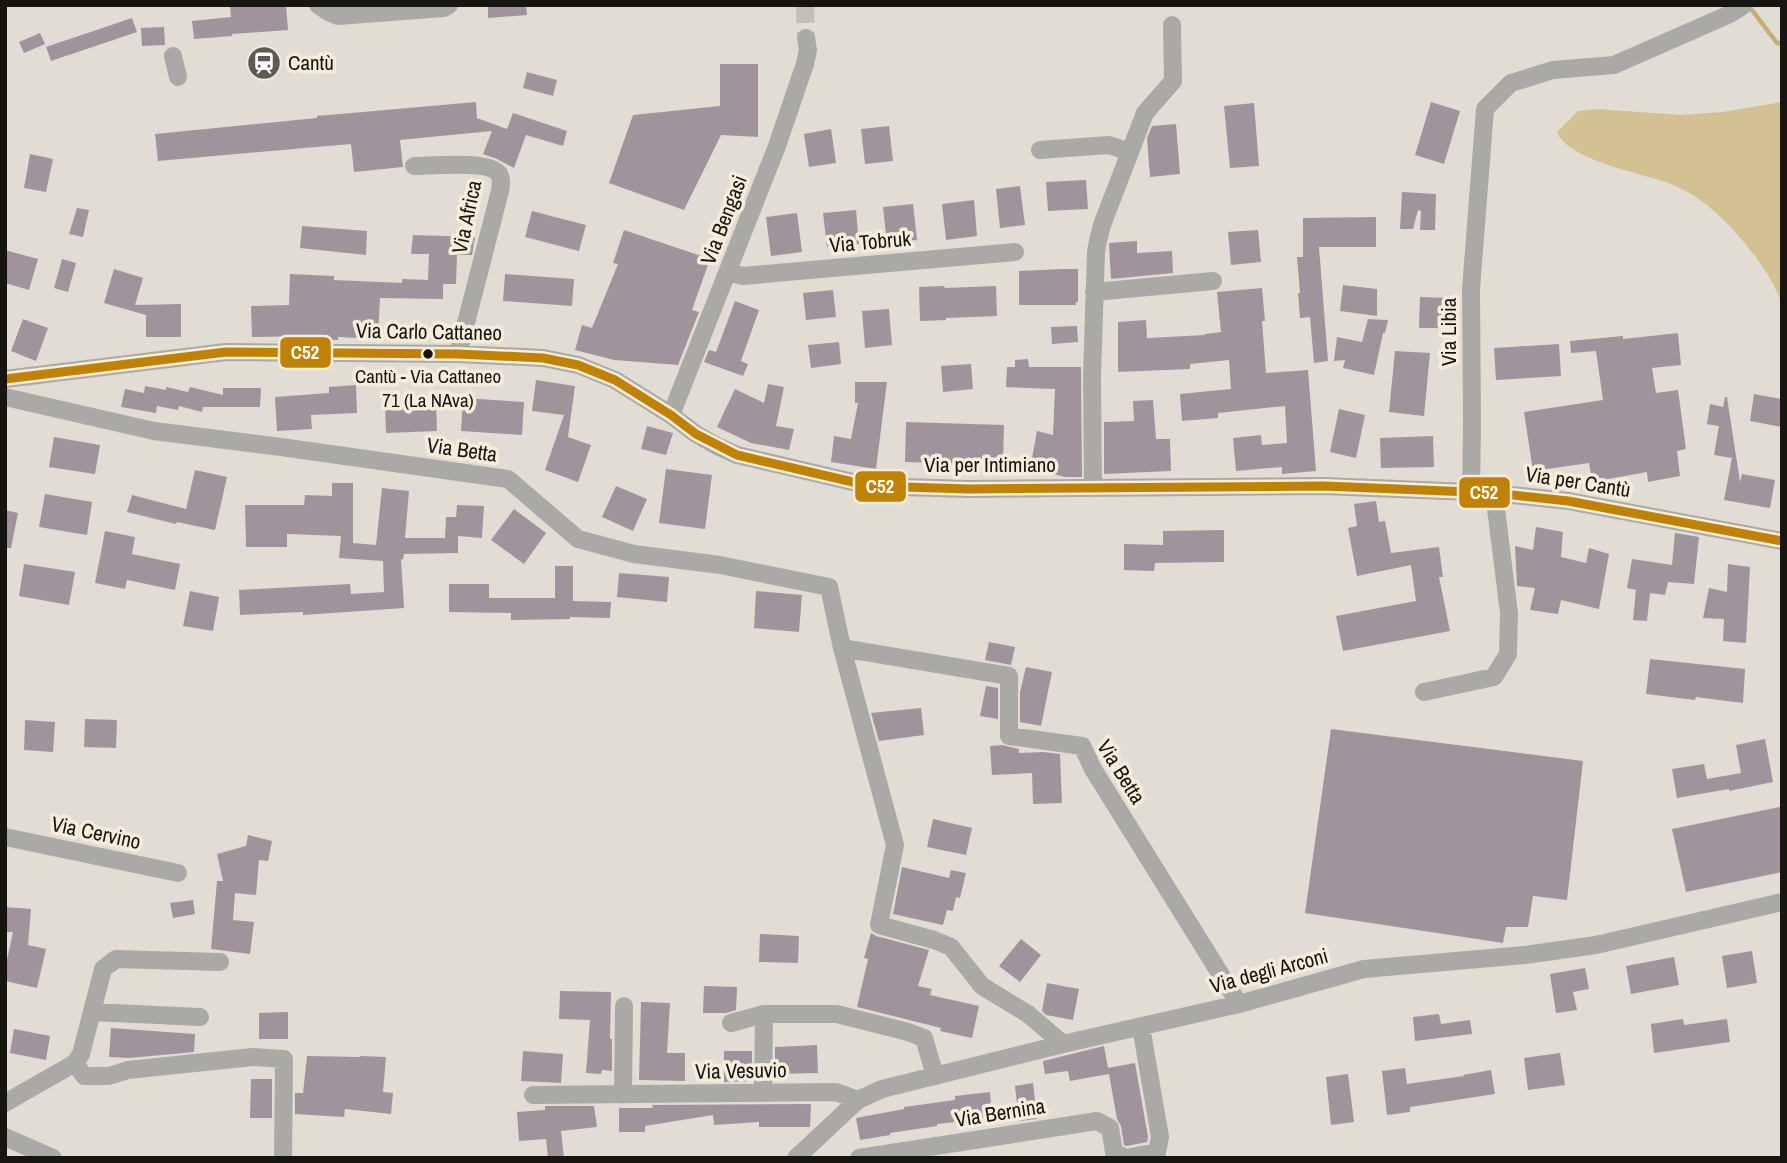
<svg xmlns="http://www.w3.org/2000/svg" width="1787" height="1163" viewBox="0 0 1787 1163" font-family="'Archivo Narrow',sans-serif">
  <rect width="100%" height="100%" fill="#e1ddd5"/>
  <!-- forest -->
  <path fill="#d4c193" d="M1782,102V305C1772,270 1723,212 1691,194C1682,189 1672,184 1662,181C1636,172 1567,159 1557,132L1578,111L1597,109L1681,115L1722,112Z"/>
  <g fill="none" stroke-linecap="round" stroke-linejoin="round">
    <!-- stream -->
    <path stroke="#c4ad75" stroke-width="4.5" d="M1752,10L1777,43H1782"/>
  </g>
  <!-- building -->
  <path fill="#a0949c" d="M259,5H286L288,30L232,34V36L194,39L192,21L231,17L230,7Z
    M488,5H526L527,15L488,18Z
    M132,18L137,32L51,61L46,47Z
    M164,27L165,45L142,46L141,28Z
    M40,33L45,44L24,53L19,42Z
    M720,64H758V137L721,135L684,210L609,183L633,115L720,106Z
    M527,72L557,80L553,96L523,88Z
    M476,102L477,118L507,129L513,113L567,131L563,146L526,135L514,168L497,159L483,154L492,131L400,140L403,167L354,172L351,144L158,161L155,134L317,118V116Z
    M1431,102L1460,111L1444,164L1415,155Z
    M1254,103L1259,166L1230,168L1224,106Z
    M1176,124L1180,174L1150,177L1147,138L1152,126Z
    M889,126L893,161L865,164L861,129Z
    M831,129L836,163L809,167L804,134Z
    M30,154L53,159L46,192L24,188Z
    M1086,180L1088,209L1048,211L1046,182Z
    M1020,186L1025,225L1000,228L996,189Z
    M1402,192L1436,194L1435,230H1420L1421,211L1418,210L1413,229H1400Z
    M974,200L977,236L946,240L942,204Z
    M913,204L917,240L887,243L883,207Z
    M77,208L89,210L83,237L69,234Z
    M856,210L859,244L827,247L823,213Z
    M532,211L586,225L579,251L525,237Z
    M797,213L802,252L771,256L766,217Z
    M1376,217V247H1319L1328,361L1314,363L1310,317L1300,318L1298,293H1300L1297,257H1303V218Z
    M302,226L367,231L366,255L300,248Z
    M624,230L710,259L692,310L699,312L678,365L614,360L575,350L582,325L592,328L618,264L613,263Z
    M1258,230L1261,262L1231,265L1228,232Z
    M413,235L475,237L472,255H457L456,284H443V299L380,298L378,339L338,337V340L311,339V336L252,337L251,306L289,305L290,274L334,276V280L402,283V279L428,280L429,254H411Z
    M1137,241V253L1172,251L1173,273L1111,279L1109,243Z
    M5,250L38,259L29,290L5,283Z
    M62,259L76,263L68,292L54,288Z
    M114,269L143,278L135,305L181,304V337H146V315L104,303Z
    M1062,269H1078V302H1076V305H1019V271Z
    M505,274L574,279L572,306L503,301Z
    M1343,285L1377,289V316L1340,311Z
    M944,286L945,288L996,286L997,316L946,318V320L920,321L919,287Z
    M1262,288L1265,321H1262L1266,373L1308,370L1316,471L1282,474V467L1236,471L1233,438L1261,435L1262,445L1287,443L1285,406L1218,413V418L1182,421L1180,394L1231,389L1229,360L1190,364V369L1118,372V322L1146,320L1147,338L1205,335V334L1221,332L1217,292Z
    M833,290L836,317L806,320L803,293Z
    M1420,297L1453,298V328H1419Z
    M735,301L759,310L741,361L748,364L743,376L704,362L709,350L716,352Z
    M889,309L892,345L865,348L862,311Z
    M23,319L48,328L36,361L11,351Z
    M1368,319L1388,320L1385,333H1383L1374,375L1343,368L1345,360L1334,361L1337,337L1362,342Z
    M1077,326L1078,342L1052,344L1051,327Z
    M1678,333L1681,365L1652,368L1656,393L1678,390L1686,449L1677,451L1680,476L1648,482L1647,472L1592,482L1589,463L1533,471L1524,412L1603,400L1596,351L1571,353L1570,341L1623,336V339Z
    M839,342L841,364L811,368L808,345Z
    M1559,344L1561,376L1496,380L1494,348Z
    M1395,351L1430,353L1424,416L1389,412Z
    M1028,359L1029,367H1081L1082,477H1066L1030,469L1037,431L1053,435L1055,389L1006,387L1007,367H1015V360Z
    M971,364L973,389L943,392L941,366Z
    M536,380L575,386L568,437L591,445L578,482L545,470L564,415L532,411Z
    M855,382H887L876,469L831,462L834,436L851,439L858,403H855Z
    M768,384L784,387L776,426L794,429L789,450L751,443L717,427L735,389L764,403Z
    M356,385L357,413L311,415L312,429L277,431L275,397L329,393V387Z
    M145,386L166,390V387L188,392L190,387L223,395V388H261L260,407H203L202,412L179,406L178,410L157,406L156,413L121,407L125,389L144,393Z
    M1754,394L1782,399V427L1750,421Z
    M1725,397H1727L1740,482L1742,474L1775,480L1770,508L1724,500L1732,458L1714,455L1719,426L1707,424L1710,404L1723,407Z
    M463,398L524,402L522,435L461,431Z
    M1153,400L1156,439H1170L1171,471L1104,474V422L1134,421L1133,401Z
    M436,404L437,431L386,433L385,406Z
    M1339,409L1365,415L1356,458L1330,452Z
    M906,422L1004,425L1003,465L905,462Z
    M647,426L673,433L666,455L641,449Z
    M1433,436L1434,467L1381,468L1380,438Z
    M54,437L100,445L95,474L49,467Z
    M666,469L712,475L705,529L659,523Z
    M195,470L227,477L215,530L177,522L176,524L127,512L132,495L186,509Z
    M332,483H353V543L376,545L382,488L409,491L405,538H445L446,517H456L457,505L484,506L482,538L458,536V553L404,554L403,560L401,559L404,608L303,615V612L240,615L239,590L350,584L351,594L384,592L383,561L339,558L341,536L287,534V547H246L245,505H304L305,495L332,496Z
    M616,486L647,499L633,531L602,517Z
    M45,494L92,502L87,535L39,527Z
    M1376,501L1379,522L1385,521L1391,553L1439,547L1443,577H1439L1450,631L1343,651L1336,616L1416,601L1411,565L1357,576L1348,528L1357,526L1354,504Z
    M514,509L546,533L524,564L491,540Z
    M5,510L18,513L11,548H5Z
    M1536,527L1563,532L1561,557L1586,563L1589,548L1609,554L1599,609L1561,600L1558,614L1530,610L1535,588L1517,586L1515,546L1533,550Z
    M1224,530V562L1155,563L1154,571L1124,570V544L1163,545V531Z
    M105,531L135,537L132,554L180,564L175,590L127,580L125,589L95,583Z
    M1675,533L1699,537L1694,584L1668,582L1665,595L1650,593L1647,621L1633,620L1636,590L1627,588L1632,559L1672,565Z
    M24,564L75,572L69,605L19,596Z
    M1728,564L1750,567L1746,643L1723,641L1724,619L1703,618L1709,588L1727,592Z
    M555,566H573V601L611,602L610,618L570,617V619L511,620V613L449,612V584H489V598H555Z
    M619,573L669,577L667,602L617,597Z
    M190,591L219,597L213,631L183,626Z
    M756,591L802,595L799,632L754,628Z
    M989,642L1015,647L1011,665L985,660Z
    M1650,659L1745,669L1743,703L1696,697L1695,700L1646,694Z
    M1026,667L1052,672L1041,726L1020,722V692Z
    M986,686L998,688V719L980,716Z
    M921,708L924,735L879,741L871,713Z
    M85,719L117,720L116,748L84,747Z
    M25,720L55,722L53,752L24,750Z
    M1331,729L1583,761L1567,900L1533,896L1528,927H1506L1503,943L1305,913Z
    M1765,739L1773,782L1729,791V789L1677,798L1672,769L1704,764L1707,779L1741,773L1736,745Z
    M1002,745L1019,749V753L1043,752L1060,754L1062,803L1033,804L1032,773L992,775L990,746Z
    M1780,807L1782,815V872L1686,892L1672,829Z
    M933,819L972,828L966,855L927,847Z
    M248,835L272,841L268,861L259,860L256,895L235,893L233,920L254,922L250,954L211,949L217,881H223L217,854L246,846Z
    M902,867L949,878L951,870L966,873L960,898L956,897L953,911L947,910L943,925L893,914Z
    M193,900L195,914L173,918L170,903Z
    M5,907L31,909L28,945L46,949L37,988L5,981V969L13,932H5Z
    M871,933L876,936L929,950L918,986L932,989L930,995L979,1006L972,1038L940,1031L941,1028L857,1007L868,959L864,958Z
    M760,934L799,936L798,963L759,962Z
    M1021,939L1041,955L1020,982L999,966Z
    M1752,951L1757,983L1727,988L1722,956Z
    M1674,957L1679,985L1631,994L1626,966Z
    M1585,968L1589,989L1573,992L1577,1010L1556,1013L1550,974Z
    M1047,983L1079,989L1073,1020L1046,1015L1042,1011Z
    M704,986L737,987L736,1010L726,1013H703Z
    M560,991L611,992L610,1039H612V1071L602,1070L601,1074L586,1073L590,1020L559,1019Z
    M641,1002L670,1003L667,1053H685V1081L639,1080Z
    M288,1012V1039H259V1013Z
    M1439,1014L1441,1024L1470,1020L1472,1034L1415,1041L1413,1017Z
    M1683,1019L1684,1025L1727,1019L1730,1042L1654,1053L1651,1024Z
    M111,1028L195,1034L194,1052L130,1058L109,1057Z
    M14,1029L50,1036L46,1060L10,1053Z
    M817,1045L818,1073L775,1074V1047Z
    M1104,1046L1108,1068L1135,1063L1148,1137L1147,1142L1127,1146L1124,1145L1121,1126L1117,1119L1109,1074L1070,1081L1068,1071L1045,1074L1043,1061Z
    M523,1051L563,1054L561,1083L521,1081Z
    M724,1051H752V1081L724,1082Z
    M1560,1053L1565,1085L1528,1090L1524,1058Z
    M307,1056L360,1057V1056L386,1057L383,1092L393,1093L391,1114L345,1109L344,1117L295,1114V1093H303Z
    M1405,1068L1407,1084L1464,1076L1463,1075L1491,1070L1495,1094L1410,1107V1112L1387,1115L1382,1071Z
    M1348,1074L1354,1122L1331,1125L1326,1077Z
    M251,1079H272V1118H250Z
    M1033,1083L1037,1119L1019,1121L1015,1086Z
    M990,1092L992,1118L937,1124V1126L890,1133V1135L860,1140L856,1118L904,1109V1107L955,1100V1096Z
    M811,1104L810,1127H759V1122L714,1125L713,1115L645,1126V1132H619V1108H653L652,1105Z
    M545,1106H594L597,1127L561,1131L564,1158H548L546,1139L519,1141L517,1112L545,1110Z"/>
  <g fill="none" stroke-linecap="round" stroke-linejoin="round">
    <!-- minor-tunnel -->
    <path stroke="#c3bfb7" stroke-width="18" stroke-dasharray="18 9" stroke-linecap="butt" d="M805,5L806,38"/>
    <!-- minor -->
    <path stroke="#aba9a6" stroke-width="18" d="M318,5L327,11L338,16L444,8L449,5
      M173,56L178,77
      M1040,150L1109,145L1121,149L1129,155
      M414,166C431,166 489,160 499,174C502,179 501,185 500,191L458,354
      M729,272L743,276L1015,252
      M1094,292L1213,281
      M5,379L226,352L458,354L543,358L578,365L615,380L671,415L696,434L717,446L737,455L870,486L969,489L1324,486L1494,493L1568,501L1782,541
      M5,397L154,431L281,447L508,479L578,539L634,554L720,565L829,587L842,648L895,845L879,925L934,940L951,947L982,986L1028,1014L1063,1044
      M671,415L777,146L805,64L808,50L806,38
      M1093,488L1092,377L1096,252L1098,241L1102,225L1145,113L1173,81L1172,25
      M1471,492L1472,423L1471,289L1485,109L1511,83L1553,70L1614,65L1730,14L1744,5
      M842,648L1009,676V736L1082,746L1093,769L1239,1004
      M1424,692L1494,677L1508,654L1509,613L1494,493
      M5,837L178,873
      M92,1012L200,1017
      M731,1023L764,1014H837L908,1032L924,1038L935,1076
      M75,1063L84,1076H109L128,1070L253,1057L284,1059L283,1158
      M763,1093L764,1014
      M533,1095L836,1092L858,1100
      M623,1095L624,1006
      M5,1103L75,1063L81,1054L103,969L116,959L220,962
      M5,1137L53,1158
      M796,1158L858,1100L882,1089L1063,1044L1239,1004L1364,969L1525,955L1596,945L1782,902
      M859,1158L1097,1121L1110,1128L1114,1152L1125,1158
      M1126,1158L1157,1152L1160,1137L1141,1027"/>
    <!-- bus-1 casing -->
    <g stroke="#f4eddc" stroke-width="14">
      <path id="bus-1" d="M5,379L226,352L458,354L543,358L578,365L615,380L671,415L696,434L737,455L870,486L969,489L1324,486L1494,493L1568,501L1782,541"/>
    </g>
    <!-- bus-1 -->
    <use href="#bus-1" stroke="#bf8204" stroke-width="9"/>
  </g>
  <!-- icons -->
  <defs>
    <g id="station-disc" transform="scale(1.75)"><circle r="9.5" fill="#5e5b54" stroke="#f4eddc"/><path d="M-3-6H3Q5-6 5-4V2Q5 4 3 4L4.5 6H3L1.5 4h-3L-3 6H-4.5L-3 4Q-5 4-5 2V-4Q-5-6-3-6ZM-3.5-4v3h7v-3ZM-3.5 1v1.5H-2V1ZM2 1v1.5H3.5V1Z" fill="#fff"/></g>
  </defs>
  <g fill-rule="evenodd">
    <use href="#station-disc" x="264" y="63"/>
  </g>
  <!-- markers -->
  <circle fill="#17150f" stroke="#f4eddc" stroke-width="2.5" cx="428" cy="354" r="6"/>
  <g text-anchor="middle" stroke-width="7" stroke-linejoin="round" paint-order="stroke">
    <!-- bus labels -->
    <g font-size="19" fill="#17150f" stroke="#f4eddc">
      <text x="428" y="383">Cantù - Via Cattaneo<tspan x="428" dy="24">71 (La NAva)</tspan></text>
    </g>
    <!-- poi labels -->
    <g font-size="21" fill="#17150f" stroke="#f4eddc" text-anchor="start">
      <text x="288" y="70">Cantù</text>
    </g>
    <!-- street labels -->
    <g font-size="21" fill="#17150f" stroke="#f4eddc">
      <text transform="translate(467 217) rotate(-78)" y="7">Via Africa</text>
      <text transform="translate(724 220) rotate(-69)" y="7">Via Bengasi</text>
      <text transform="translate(870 242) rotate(-5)" y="7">Via Tobruk</text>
      <text transform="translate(429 332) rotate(1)" y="7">Via Carlo Cattaneo</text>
      <text transform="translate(1449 332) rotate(-90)" y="7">Via Libia</text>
      <text transform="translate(462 450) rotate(8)" y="7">Via Betta</text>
      <text x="990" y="472">Via per Intimiano</text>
      <text transform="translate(1578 482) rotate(9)" y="7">Via per Cantù</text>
      <text transform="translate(1121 772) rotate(58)" y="7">Via Betta</text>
      <text transform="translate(96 833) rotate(12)" y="7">Via Cervino</text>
      <text transform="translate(1269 971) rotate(-15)" y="7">Via degli Arconi</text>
      <text transform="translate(741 1071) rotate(-1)" y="7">Via Vesuvio</text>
      <text transform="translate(1000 1113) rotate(-9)" y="7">Via Bernina</text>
    </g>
  </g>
  <g stroke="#f4eddc" stroke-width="2.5">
    <rect x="279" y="336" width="53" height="33" rx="7" fill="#bf8204"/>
    <rect x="854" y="470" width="53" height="33" rx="7" fill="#bf8204"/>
    <rect x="1458" y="476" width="53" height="33" rx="7" fill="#bf8204"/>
  </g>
  <g font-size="19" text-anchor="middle" font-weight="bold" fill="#fff">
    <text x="305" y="359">C52</text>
    <text x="880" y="493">C52</text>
    <text x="1484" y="499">C52</text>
  </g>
  <!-- border -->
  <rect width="1787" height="1163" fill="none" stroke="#17150f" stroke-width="14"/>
</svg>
